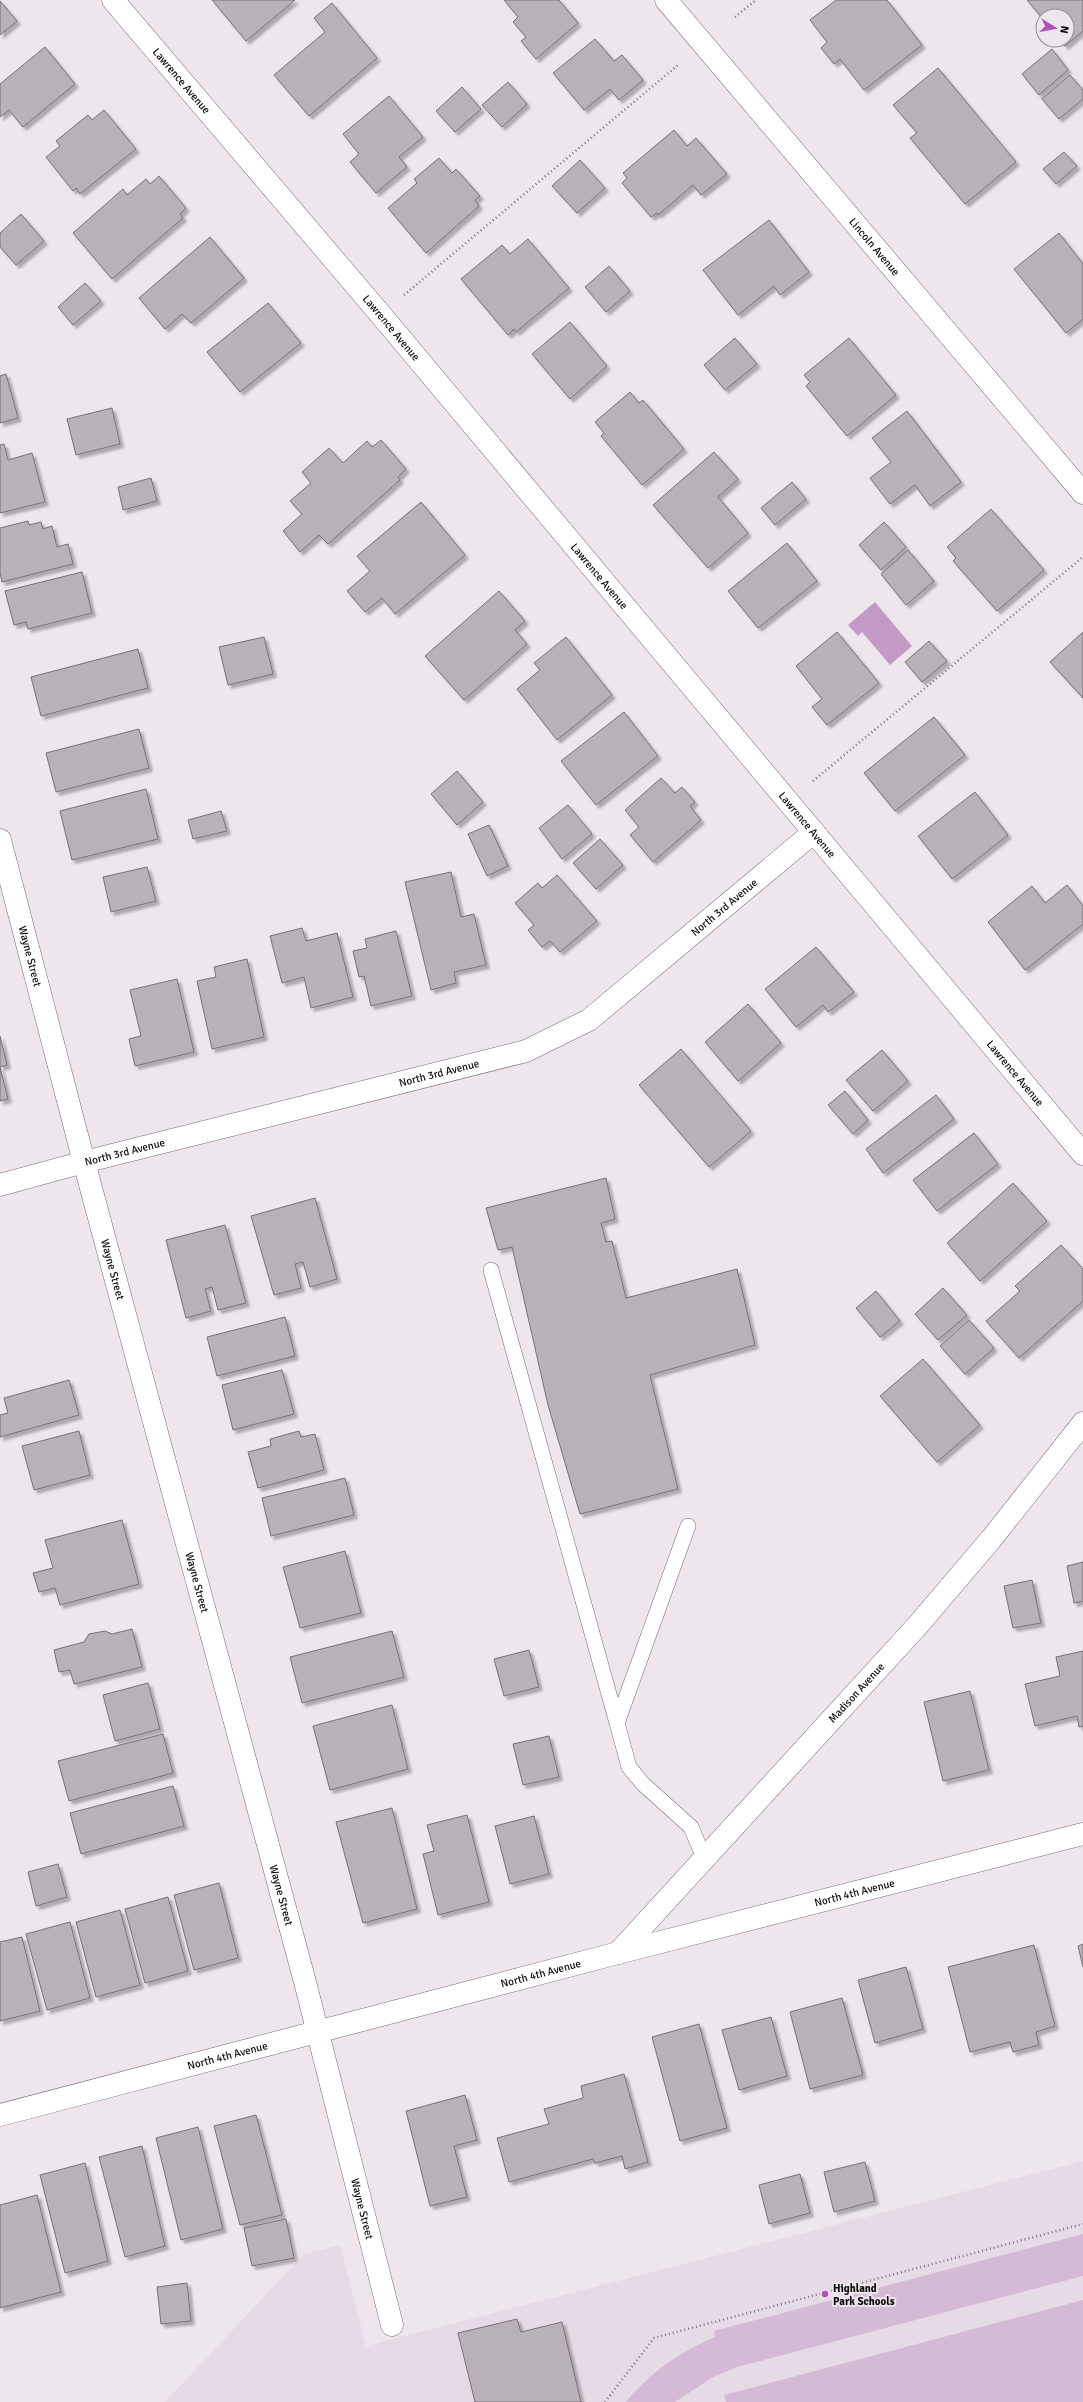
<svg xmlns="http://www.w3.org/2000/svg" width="1083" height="2402" viewBox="0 0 1083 2402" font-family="Signika,sans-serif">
  <defs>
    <filter id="shadow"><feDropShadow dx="3.5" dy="3.5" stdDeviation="1" flood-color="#0004"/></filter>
  </defs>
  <rect width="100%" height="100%" fill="#ede6ed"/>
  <!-- built -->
  <path fill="#e7dae7" d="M1083,2161V2402H165L304,2254L340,2245L366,2346Z"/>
  <!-- green -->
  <path fill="#d5bad6" d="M1083,2234V2276L737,2367L713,2377L675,2402H626C654,2369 676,2355 715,2337L714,2331Z
    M1083,2300V2402H726L724,2395Z"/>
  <!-- water -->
  <path fill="#c399c5" d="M875,602L912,646L890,665L862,632L858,636L848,625Z"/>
  <!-- building -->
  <path fill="#b8b2b8" stroke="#777177" filter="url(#shadow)" d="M212,0H295L246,41Z
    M504,0H559L578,23L536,59L521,41L526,37L513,22L518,17Z
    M836,0H887L922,45L864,90L840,59L834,64L821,48L827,42L810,20Z
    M1027,0H1083V31L1065,46L1060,40H1067V16H1043V19Z
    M0,1L17,21L0,35Z
    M332,3L377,58L309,116L274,75L325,32L314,18Z
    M595,39L614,61L622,55L643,80L619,100L610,89L584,110L553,73Z
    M45,47L75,84L23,127L9,110L0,117V84Z
    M1052,49L1068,70L1039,95L1022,74Z
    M938,68L1016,162L965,204L910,138L917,133L893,105Z
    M1070,75L1083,90V99L1059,119L1042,99Z
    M508,82L527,104L502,127L482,105Z
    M462,87L481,109L455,132L436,111Z
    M389,96L423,137L399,157L407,167L376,193L350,162L359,154L343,134Z
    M104,110L136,149L80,194L76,188L73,191L46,157L60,146L56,141L88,115L92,120Z
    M674,130L687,146L696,138L727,174L701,195L693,185L658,215L657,213L651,217L622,183L627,178L623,173Z
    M1064,152L1077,166L1056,184L1043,169Z
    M439,158L452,173L456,169L480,196L475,200L479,206L426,253L388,208L417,183L414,179Z
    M580,160L605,188L577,213L552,186Z
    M159,176L186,208L180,214L183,218L112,279L73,233L123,189L127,195L146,179L150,184Z
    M21,214L44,241L16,265L0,247V233Z
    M769,220L809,272L780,295L774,286L738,315L703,270Z
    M1059,233L1083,264V319L1066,333L1014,269Z
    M210,237L244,278L191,323L182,314L165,329L139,298Z
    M528,239L569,288L516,332L514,329L508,335L461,279L502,245L510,254Z
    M609,266L630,291L606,312L585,287Z
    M85,283L101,301L73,325L58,307Z
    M268,303L301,343L240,392L207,352Z
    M570,322L607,366L570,399L532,354Z
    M735,338L757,364L725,390L704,365Z
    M849,338L896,395L847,436L806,386L810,382L804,375Z
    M6,374L18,418L0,423V376Z
    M630,392L639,403L643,400L684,449L642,485L601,436L604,433L595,422Z
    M112,408L120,444L76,455L67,419Z
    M907,411L961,482L930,506L915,485L890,504L870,478L891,462L872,438Z
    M381,440L406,469L398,477L400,480L328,544L319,535L300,552L283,531L302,514L290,501L311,483L302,472L329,448L343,463L367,441L372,447Z
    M4,444L8,460L32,453L45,502L0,513V445Z
    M714,452L738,479L718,497L748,533L708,568L653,505Z
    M151,478L157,501L123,510L118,487Z
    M792,482L806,499L775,525L761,508Z
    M421,502L465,555L395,614L382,598L365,612L347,591L370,571L357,556Z
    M991,509L1044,570L997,611L953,561L956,558L947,547Z
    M28,521L29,525L41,522L43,529L52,526L57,547L68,544L73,564L2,582L0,573V528Z
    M884,522L906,547L881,570L859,545Z
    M787,543L817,581L758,628L728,591Z
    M908,550L934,581L906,605L881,574Z
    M82,572L92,613L28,629L26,622L14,625L5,591Z
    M499,591L525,621L515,630L527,644L464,700L425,656Z
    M837,632L879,683L827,725L812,707L822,699L796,666Z
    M1083,632V698L1050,662Z
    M264,637L273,674L228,685L219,647Z
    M566,637L612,695L557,740L517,689L540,670L534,663Z
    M929,641L947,661L922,682L905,662Z
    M138,649L148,688L41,716L31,677Z
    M624,712L658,756L596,805L561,761Z
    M934,717L965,755L895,811L864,773Z
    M139,729L149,768L56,792L46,753Z
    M457,771L483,802L457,825L431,794Z
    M661,778L675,793L682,787L695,802L690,806L701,820L653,862L630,835L639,827L625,810Z
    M146,789L158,839L72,860L60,811Z
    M975,792L1008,835L952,879L918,836Z
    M568,805L592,834L562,859L539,828Z
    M221,811L227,831L193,839L188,820Z
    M489,825L508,866L487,876L468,834Z
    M600,839L623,865L596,889L573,863Z
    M147,867L156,901L111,912L103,877Z
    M451,872L461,917L474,914L486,965L454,972L456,983L431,990L405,882Z
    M557,875L597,921L560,952L550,941L542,947L528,930L534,925L515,903L538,883L542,888Z
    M1067,885L1083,906V924L1025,970L988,922L1032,886L1045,903Z
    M302,928L306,941L337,933L353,997L311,1008L304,977L282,983L270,936Z
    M396,931L412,996L371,1006L364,976L359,977L353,951L367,948L365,939Z
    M816,947L854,992L828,1012L823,1005L796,1027L765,989Z
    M247,959L264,1037L212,1049L197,981L216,977L214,967Z
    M177,979L194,1052L135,1066L129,1039L141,1036L130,990Z
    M748,1004L781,1043L738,1081L705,1042Z
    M0,1036L7,1065L0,1067L8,1099L0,1101Z
    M681,1049L751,1131L709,1167L639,1085Z
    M882,1050L908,1081L873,1111L846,1080Z
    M845,1091L868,1120L853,1134L828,1105Z
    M936,1095L954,1119L883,1173L866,1149Z
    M974,1133L998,1164L937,1211L913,1180Z
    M606,1178L615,1219L601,1223L606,1242L612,1241L626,1298L737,1269L755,1345L650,1375L678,1489L580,1514L548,1405L512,1247L498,1250L486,1208Z
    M1013,1183L1047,1221L980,1281L947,1243Z
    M315,1198L337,1279L310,1287L303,1262L295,1264L301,1288L274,1295L251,1216Z
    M225,1225L246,1303L218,1310L212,1287L205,1289L211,1311L186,1318L166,1240Z
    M1061,1245L1083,1269V1301L1019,1358L986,1321L1020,1291L1015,1286Z
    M943,1288L967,1315L938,1340L915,1314Z
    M876,1291L900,1321L880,1337L856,1308Z
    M285,1317L295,1356L217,1376L207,1337Z
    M969,1320L994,1348L965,1374L940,1346Z
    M923,1359L980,1425L937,1462L880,1396Z
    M282,1370L294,1414L233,1430L222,1385Z
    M69,1380L79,1415L0,1437V1415L8,1413L4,1398Z
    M79,1431L90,1475L34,1490L22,1446Z
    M299,1431L301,1437L315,1434L324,1470L258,1488L248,1452L271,1446L270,1439Z
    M345,1478L354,1515L271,1536L262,1498Z
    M122,1520L139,1584L60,1605L55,1588L39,1592L33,1573L53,1568L45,1540Z
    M345,1551L361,1613L300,1628L283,1567Z
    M1083,1562V1601L1074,1603L1067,1566Z
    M1032,1580L1041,1623L1013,1628L1004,1586Z
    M132,1629L142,1667L74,1684L70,1670L59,1672L54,1650L84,1642L89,1634L105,1631L112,1634Z
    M392,1631L404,1677L302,1703L290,1657Z
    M529,1650L539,1687L504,1696L494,1659Z
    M1083,1651V1726L1079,1727L1077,1716L1035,1726L1025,1684L1060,1676L1056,1657Z
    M148,1683L160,1729L115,1741L103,1695Z
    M970,1691L989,1770L943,1781L924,1702Z
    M392,1705L408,1769L330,1790L313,1726Z
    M163,1734L173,1773L69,1801L58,1761Z
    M549,1736L559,1777L523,1785L513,1744Z
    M173,1786L184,1826L81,1854L70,1813Z
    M392,1808L417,1909L363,1923L336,1822Z
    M467,1815L489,1902L438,1915L423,1854L434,1851L427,1825Z
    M534,1816L549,1874L510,1884L495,1826Z
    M58,1864L67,1897L36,1906L28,1872Z
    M219,1883L238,1958L194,1970L174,1895Z
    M168,1897L188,1971L145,1983L125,1909Z
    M120,1910L140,1985L96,1997L76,1922Z
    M70,1922L90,1998L47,2010L26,1934Z
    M22,1937L40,2011L0,2021V1942Z
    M1083,1944V1967L1078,1946Z
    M1034,1945L1055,2026L1036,2032L1039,2045L1013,2052L1010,2042L970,2052L948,1967Z
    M906,1967L923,2029L875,2043L858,1980Z
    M842,1998L863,2075L810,2089L790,2012Z
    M771,2017L787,2076L739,2090L722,2030Z
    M699,2024L727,2128L680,2141L652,2037Z
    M624,2074L648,2162L625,2169L622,2156L595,2163L593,2159L509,2182L497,2138L549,2124L544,2109L583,2098L581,2086Z
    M465,2095L477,2140L454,2146L467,2197L430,2206L406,2111Z
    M256,2115L282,2215L240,2225L214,2126Z
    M198,2127L223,2229L181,2240L156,2138Z
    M142,2146L165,2246L125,2257L99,2157Z
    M865,2162L875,2201L834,2212L824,2172Z
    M85,2163L108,2261L65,2273L40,2175Z
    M800,2174L810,2213L769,2224L759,2185Z
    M37,2195L61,2292L0,2308V2205Z
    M286,2219L294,2258L252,2266L244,2228Z
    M187,2283L191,2321L161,2324L157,2287Z
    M517,2319L521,2332L562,2322L581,2402H475L458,2333Z"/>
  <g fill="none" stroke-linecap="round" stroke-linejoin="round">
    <!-- service casing -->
    <g stroke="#746e74" stroke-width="16">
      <path id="service" d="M491,1270L617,1723
        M688,1526L617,1723L629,1767L643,1784L691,1827L704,1858"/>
    </g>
    <!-- minor casing -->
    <g stroke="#746e74" stroke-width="23">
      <g id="minor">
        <path id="s1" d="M113,0L381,315L1083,1154"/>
        <path id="s2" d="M666,0L1083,493"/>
        <path id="s3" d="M0,840L84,1162L305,1982L392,2325"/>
        <path id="s4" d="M0,1185L84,1162L526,1051L589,1020L814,832"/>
        <path id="s5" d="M618,1953L918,1625L992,1538L1083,1423"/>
        <path id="s6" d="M0,2115L618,1953L1083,1834"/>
      </g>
    </g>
    <!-- path -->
    <path stroke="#7b767b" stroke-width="2.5" stroke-dasharray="1 3" stroke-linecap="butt" d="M735,17L756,0
      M404,295L678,65
      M813,781L1083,557
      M605,2402L654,2338L1083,2224"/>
    <!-- service -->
    <use href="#service" stroke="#fff" stroke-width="15"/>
    <!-- minor -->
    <use href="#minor" stroke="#fff" stroke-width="22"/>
  </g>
  <!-- markers -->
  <circle fill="#b150b8" stroke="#ede6ed" stroke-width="1.5" cx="825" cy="2294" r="4"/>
  <g text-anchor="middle" stroke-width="4" stroke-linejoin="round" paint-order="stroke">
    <!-- street labels -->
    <g font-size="11" fill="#0e0b0e" stroke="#ede6ed">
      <text dy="4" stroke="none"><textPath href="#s1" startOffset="106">Lawrence Avenue</textPath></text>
      <text dy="4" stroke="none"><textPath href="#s2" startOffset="323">Lincoln Avenue</textPath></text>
      <text dy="4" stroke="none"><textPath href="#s1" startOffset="430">Lawrence Avenue</textPath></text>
      <text dy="4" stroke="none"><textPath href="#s1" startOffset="754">Lawrence Avenue</textPath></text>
      <text dy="4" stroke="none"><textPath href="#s1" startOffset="1078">Lawrence Avenue</textPath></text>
      <text dy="4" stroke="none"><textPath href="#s4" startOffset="789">North 3rd Avenue</textPath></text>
      <text dy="4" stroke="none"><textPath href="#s3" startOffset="120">Wayne Street</textPath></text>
      <text dy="4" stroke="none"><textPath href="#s4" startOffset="453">North 3rd Avenue</textPath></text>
      <text dy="4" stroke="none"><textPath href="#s1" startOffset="1402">Lawrence Avenue</textPath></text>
      <text dy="4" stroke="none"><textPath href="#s4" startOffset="129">North 3rd Avenue</textPath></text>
      <text dy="4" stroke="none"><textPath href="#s3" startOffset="444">Wayne Street</textPath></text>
      <text dy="4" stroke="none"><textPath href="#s3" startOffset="768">Wayne Street</textPath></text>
      <text dy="4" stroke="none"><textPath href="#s5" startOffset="353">Madison Avenue</textPath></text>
      <text dy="4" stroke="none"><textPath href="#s6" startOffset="883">North 4th Avenue</textPath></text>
      <text dy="4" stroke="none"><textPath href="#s3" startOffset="1092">Wayne Street</textPath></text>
      <text dy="4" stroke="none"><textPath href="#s6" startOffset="559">North 4th Avenue</textPath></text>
      <text dy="4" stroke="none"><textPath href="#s6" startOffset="235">North 4th Avenue</textPath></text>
      <text dy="4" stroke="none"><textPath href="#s3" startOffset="1416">Wayne Street</textPath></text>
    </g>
    <!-- poi labels -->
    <g font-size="11" font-weight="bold" fill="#0e0b0e" stroke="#ede6ed" text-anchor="start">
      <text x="833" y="2292">Highland<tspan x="833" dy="13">Park Schools</tspan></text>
    </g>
  </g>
  <!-- north arrow -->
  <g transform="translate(1055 28) rotate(100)"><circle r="19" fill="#ede6ed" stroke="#948e94"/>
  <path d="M0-3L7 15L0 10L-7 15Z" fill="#b150b8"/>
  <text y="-6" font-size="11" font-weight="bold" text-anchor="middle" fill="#0e0b0e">N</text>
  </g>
</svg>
